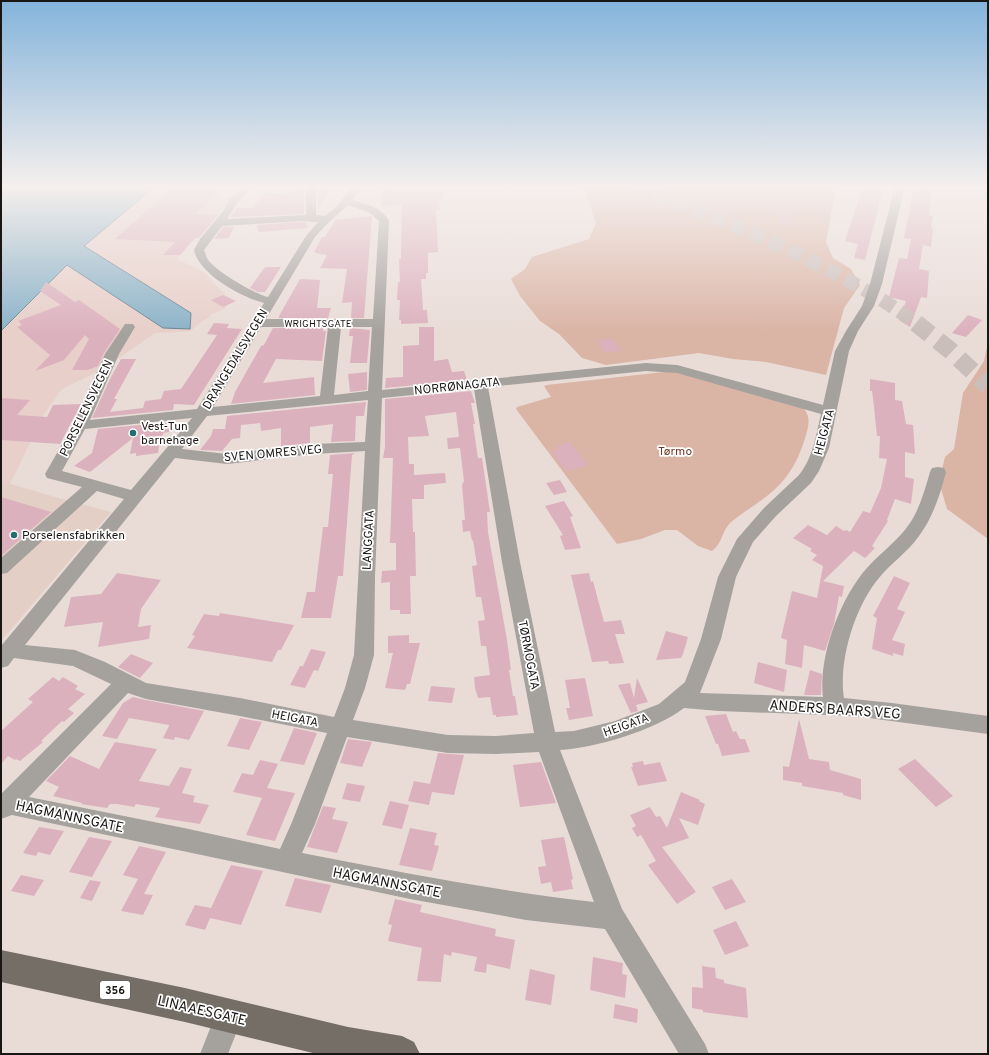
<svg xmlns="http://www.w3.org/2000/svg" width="989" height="1055" viewBox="0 0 989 1055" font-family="Overpass,sans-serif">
  <rect width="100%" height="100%" fill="#e9dcd7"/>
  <!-- built -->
  <path fill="#e4cfc6" d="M1,481L55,497L111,512L1,641Z"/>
  <!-- industrial -->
  <path fill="#e8cfc9" d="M156,186H220L212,195L232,198L177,259L205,273L231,301L224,309L210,315L211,316L198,324L191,331L155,333L103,369L62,389L44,414L10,484L1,481V331L67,264L70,267L86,247L84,246Z"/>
  <!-- green -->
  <path fill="#dab4a5" d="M580,186H836L826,242L833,258L851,269L860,285L844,308L826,375L766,362L733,359L699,353L606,365L582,358L559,334L540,321L520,296L511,279L525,269L532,257L589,239L596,223L585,190Z
    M988,343V539L947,509L939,482L945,457L954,449L963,393L984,361Z
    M673,371L802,407C811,415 809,425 806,435C800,456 791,475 774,490C761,502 744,511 730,523C722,531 722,544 712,551L698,546L677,530H665L641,539L617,544L516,409L517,407L551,397L544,386L547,385Z"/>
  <!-- water -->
  <path fill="#8bb3c8" stroke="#698492" d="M1,186H156L84,246L191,313L190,329L163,328L67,265L1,331Z"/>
  <!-- building -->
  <path fill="#dcb1be" d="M175,186H217L215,187L223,188L196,214L218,215L199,238H195L180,255H163L175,242L115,239Z
    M395,186L396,193L416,191L444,192L439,205L440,210H436L438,252L428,253V273H426V279H421L423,310H427L428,323L401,324V320H399L400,300H397L398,282H400L399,259H401L402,205L382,206L383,187Z
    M863,186H884L865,260L854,258L858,244L845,241Z
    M301,187H304V214L230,217L237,208H252L265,193L286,194L287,192L295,191V188Z
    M914,187L932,189L929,215L933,216L931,228L933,229L931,247L923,245L919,269L929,271L927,298L921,297L910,327L899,320L906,301L889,297L899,258L907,259L911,239L904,238Z
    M318,188H331L318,209Z
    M779,213L790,214L791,225L780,224Z
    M372,216L364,318H351L352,302L342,303L347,269L320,268L327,255L315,253L316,252H314L322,237H325L335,220Z
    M302,222L306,223L308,228L259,232L257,225Z
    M223,227H234L229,238L214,239Z
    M267,267H281L265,292H258L250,288L264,268Z
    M300,279L320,280L317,308H331L328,318H279V316Z
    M46,282L75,302L79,300L120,329L104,353L98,366L88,370H72L89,339L85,335L64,360L35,371L50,355L17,327L22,325L18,321L61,305L40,291Z
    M223,295L236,301L223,307L211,300Z
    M968,315L982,320L966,337L952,333Z
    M214,323L229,324L227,328L242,329L194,405L174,404L173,410L92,418L110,379L121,359H136L114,399H117L110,412L143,408L145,401L161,399L164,391L181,389L217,335L207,334Z
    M419,327H434V361L448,359L452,372L464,371L467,380L385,388L386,378L403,377V346L419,345Z
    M273,328H324L323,331H326L322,361L276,359L263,383L314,377L315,395L231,404L235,392L261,346L264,345Z
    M350,328L370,330L367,363H350L353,336H349Z
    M612,339L621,351L604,352L598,340Z
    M367,372V390L350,392L348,374Z
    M870,379L895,383V400L902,401L906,424L913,425L915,454L905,452V477L914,479L911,504L895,499L887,520L888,521L872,546L875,548L865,558L854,551L823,581L844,586L842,597L839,596L834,624L825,651L804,645L802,668L785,664L787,640L781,638L792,591L817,598L823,566L812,560L817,555L810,551L812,549L793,538L808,525L827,535L836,526L844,531L846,530L850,532L863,511L870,513L881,488L887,459L879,458L880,436H877L874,407L872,391H870Z
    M471,391L475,403H471L475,424H473L478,458H482L490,512H487L488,532L507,640L511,670H509L513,696H515L518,715L496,717V715H493L490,697L478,698L475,688L474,677L490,675L486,646H481L478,621L485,620L481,597H476L472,566L477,565L473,540L472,541L470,531L463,532L462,520H465L462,485L464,481L460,448L448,449L447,438L459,437L456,412L425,416L429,436L408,437L409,464H414V475L445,473L446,483L424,485V499H412L413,532H415L416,576H410L411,614H400V610H390V582L381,583L382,571L396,570V543H390L393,458H383L385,447V399Z
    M1,398L30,400L17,415L47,417L53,405L81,404L60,444L1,440Z
    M366,402L364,416H356L355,441L331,442L333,424L310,427V443L281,446V428L261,431L260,423L241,425L240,438L232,439L222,451L200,450L211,436L213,429H225L227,416Z
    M171,422L169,432L163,433L161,446H159L158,453L136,456V453L130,454L133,438L90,472L74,466L92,453L98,429Z
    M570,442L586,463L587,466L566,471L551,451L559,449L556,446Z
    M355,453L352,455L343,576H338L331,618H301L307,592H315L323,527H328L333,474H328L330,455Z
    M560,480L567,492L554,495L546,483Z
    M1,497L51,512L1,556Z
    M564,501L573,516L570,517L581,548L565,550L560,536L563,535L545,506Z
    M117,573L161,580L141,609L138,627L151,625L149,639L98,647L103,622L64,627L71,597L101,594Z
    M589,573L591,582L593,581L604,622L621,620L625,634H615L624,663L609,664L608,661L592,662L571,575Z
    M894,576L910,583L897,609L905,612L892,640L905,644L903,656L893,653V656L872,649L877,618L873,616Z
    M220,613L294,625L281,650H278L272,662L187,648L195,636L192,635L204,614L219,616Z
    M666,631L688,637L683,654L681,658L656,660Z
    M409,635V643H420L410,684H407L405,690L385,688L393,653H388V636Z
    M311,649L326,652L318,671L314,670L305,688L290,685L300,666H303Z
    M131,654L153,663L140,678L118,667Z
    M758,662L787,670L784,692L754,683Z
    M810,670L822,674L821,695H804Z
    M53,677L59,681L63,677L78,686L75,689L85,694L68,709L74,713L64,722L62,721L41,741L43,742L20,761L16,759L15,760L8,756L1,764V731L33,702L28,699Z
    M585,678L593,716L569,720L566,708H570L565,680Z
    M637,678L648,702L636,705L638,711L631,713L618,685L630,683L634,698Z
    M431,686L455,688L452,703L428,701Z
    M133,697L146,700L204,711L189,740L175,737L174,740L163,738L169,726V725L129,718L117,739L102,736L123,703Z
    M726,714L733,732L736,731L740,739H745L750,752L722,756L718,744H716L705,716Z
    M240,718L262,722L249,750L227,746Z
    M799,719L809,759L829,762L830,770L861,779V800L843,795V793L802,786V783L783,780V766L789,767Z
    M294,728L317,733L304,765L280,761Z
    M348,739L372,742L362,767L340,763Z
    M115,742L157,749L139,781L169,786L180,767L192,769L182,793L195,796L193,802L209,805L200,824L155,817L160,808L136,804L134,807L117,804H110L107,808L81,804L82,803L53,796L59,787L46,781L70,756L99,769Z
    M438,753L464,755L454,795L432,792L429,805L408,801L414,781L430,784Z
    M915,759L953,796L936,807L898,769Z
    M260,760L278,764L267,788L295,793L275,841L246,835L262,798L233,792L242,773L253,775Z
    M643,761L644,765L660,762L667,781L638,786L631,767H633L632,763Z
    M541,762L556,803L520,807L513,765Z
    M347,783L365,786L360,802L342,799Z
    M681,792L700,800L699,801L705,804L698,825L679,818L689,838L662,847L696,892L677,904L648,865L656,861L641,835L637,837L632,828L636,826L630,815L650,807L656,817L660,816L667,828Z
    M390,801L409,805L402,829L382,825Z
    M323,806L336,808L332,819L348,822L337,853L307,847Z
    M39,827L64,831L50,855L38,852L36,856L23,853Z
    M410,828L437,833L434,845L439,846L432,871L399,865Z
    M89,837L112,841L92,877L69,872Z
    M564,837L573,879L571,880L573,889L553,892L551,882L541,884L538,867L546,866L541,840Z
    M139,846L166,852L144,894L153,895L143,915L121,911L138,879L123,875Z
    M231,865L263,871L241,925L210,918L205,930L185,925L195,905L211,908Z
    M21,875L44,880L34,896L11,891Z
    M295,878L331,885L321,913L285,906Z
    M732,879L746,902L725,910L712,887Z
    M90,880L101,882L92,901L80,898Z
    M395,899L422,905L420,912L496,929L495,936L515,940L510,969L487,964L486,973L474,971L477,957L452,952L451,956L444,954L441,982L417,981L422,948L388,941L392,925L388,924Z
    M736,921L749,946L725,955L713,930Z
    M593,957L623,963L622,974L627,975L625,998L590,990Z
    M702,966L715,968L716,978L724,980V983L746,988L748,1018L703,1012V1010L692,1008V987L703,988Z
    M530,969L555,975L551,1005L525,1000Z
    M615,1004L638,1009L637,1023L613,1018Z"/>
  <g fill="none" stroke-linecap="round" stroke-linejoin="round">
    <!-- highway-tunnel-far1 -->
    <path stroke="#cabeba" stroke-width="14" stroke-dasharray="14 7" stroke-linecap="butt" d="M634,186C706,213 778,241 845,279C870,292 895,307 917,324"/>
    <!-- highway-tunnel -->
    <path stroke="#cabeba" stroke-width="18" stroke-dasharray="18 10" stroke-linecap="butt" d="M916,323L951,351L988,386"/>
    <!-- minor -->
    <path fill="#a5a19d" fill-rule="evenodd" d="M243,186H253L238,202L227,219L306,215V186H316V215L325,216L338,205L352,186H362L352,200C366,204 382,207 389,221L382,390L646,363L677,365L823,405L835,351L846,331L862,306L870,284L895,186H905L882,284L874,306L858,331L849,351L829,448L819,471L811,483L776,516L753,542L736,577L721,639L700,693L823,697C818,657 840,599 866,569C880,553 898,541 910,523C920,508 925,489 930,472L932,468L938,467L944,468L946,472C940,495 933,517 919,536C908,552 891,563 879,578C855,606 838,661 844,698L892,703L988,716V734L854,716L719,711L684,708C656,730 595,748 560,750L622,909L705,1044L709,1054H679L605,929L526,920L410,899L12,815L1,819V794L111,684L73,666L14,658L8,666L1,668V646L124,499L97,491L7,573L1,574V558L82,487L47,478L45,474L73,425L105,354L125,324H133L135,327L119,354L90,420L197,409L264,303C241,297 199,274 194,250L200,239L224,210L230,199ZM348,205L370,213L379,221L373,319H266L315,237L326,225ZM302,221L318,222L306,236L268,297C253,293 219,273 209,261C206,258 206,254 204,250L222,226ZM261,327H328L320,396L213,407ZM341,327H372L368,391L334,395ZM646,371L677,373L821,414C816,435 813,458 799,475L764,508L737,539L718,577L701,639L685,682L659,704L615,721L574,731L555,732L520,562L488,387ZM474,389L502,562L534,733L496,736L448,735L353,720L365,688L374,655L375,577L382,398ZM368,400L365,442L313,444L227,454L182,449L207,416ZM192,418L131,490L62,471L85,429ZM365,451L354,655L345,688L334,717L240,698L146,683L105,662L75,650L25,645L175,458L227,464L313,454ZM128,693L146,699L240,716L327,733L292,822L280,849L184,828L29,797ZM347,737L448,753L496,754L539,752L594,902C496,891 399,872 302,853L315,824Z
      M229,1002L239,1006L243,1016L228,1054H200L219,1006Z"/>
    <!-- major -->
    <path fill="#756e67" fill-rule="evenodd" d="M1,950L185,988L348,1027L402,1036L414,1042L420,1054H317L185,1022L1,982Z"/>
  </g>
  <!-- sky -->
  <linearGradient id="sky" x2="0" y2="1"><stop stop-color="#83b4db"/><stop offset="0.56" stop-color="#f5efed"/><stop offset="1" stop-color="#f5efed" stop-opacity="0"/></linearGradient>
  <rect width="989" height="333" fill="url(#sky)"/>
  <!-- markers -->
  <g fill="#226d6d" stroke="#fff" stroke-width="1.5">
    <circle cx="133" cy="433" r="4"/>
    <circle cx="14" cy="535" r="4"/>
  </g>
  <g text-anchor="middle" stroke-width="3.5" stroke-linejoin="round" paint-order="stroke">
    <!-- far-street labels -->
    <g font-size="10" fill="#1a1614" stroke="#fff">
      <text x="318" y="327">WRIGHTSGATE</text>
    </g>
    <!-- shield labels -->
    <rect fill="#fff" stroke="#5f5c5a" stroke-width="1" x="100" y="981" width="30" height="18" rx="3"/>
    <g font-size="11" font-weight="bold" fill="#1a1614">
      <text x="115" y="994">356</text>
    </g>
    <!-- street labels -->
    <g font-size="12" fill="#1a1614" stroke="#fff">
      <text transform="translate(235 359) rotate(-59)" y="4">DRANGEDALSVEGEN</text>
      <text transform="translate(457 386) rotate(-6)" y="4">NORRØNAGATA</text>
      <text transform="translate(86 408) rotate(-64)" y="4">PORSELENSVEGEN</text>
      <text transform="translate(824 432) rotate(-75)" y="4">HEIGATA</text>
      <text transform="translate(273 453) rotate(-5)" y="4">SVEN OMRES VEG</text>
      <text transform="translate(368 540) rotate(-87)" y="4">LANGGATA</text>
      <text transform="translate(529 655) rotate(79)" y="4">TØRMOGATA</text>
      <text transform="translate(295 718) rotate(11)" y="4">HEIGATA</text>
      <text transform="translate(626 725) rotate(-20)" y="4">HEIGATA</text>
    </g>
    <!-- poi labels -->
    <g font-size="12" fill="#1a1614" stroke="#fff" text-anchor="start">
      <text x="141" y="430">Vest-Tun<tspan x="141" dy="14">barnehage</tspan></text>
      <text x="22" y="539">Porselensfabrikken</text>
    </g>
    <!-- park labels -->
    <g font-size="12" fill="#6f3a24" stroke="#fff">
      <text x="675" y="455">Tørmo</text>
    </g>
    <!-- near-street labels -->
    <g font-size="14" fill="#1a1614" stroke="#fff">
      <text transform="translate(835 709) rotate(4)" y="5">ANDERS BAARS VEG</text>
      <text transform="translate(70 816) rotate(12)" y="5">HAGMANNSGATE</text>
      <text transform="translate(387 882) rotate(11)" y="5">HAGMANNSGATE</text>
      <text transform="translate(202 1010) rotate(13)" y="5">LINAAESGATE</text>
    </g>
  </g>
  <!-- border -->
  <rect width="989" height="1055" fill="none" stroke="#1a1614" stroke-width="4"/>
</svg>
